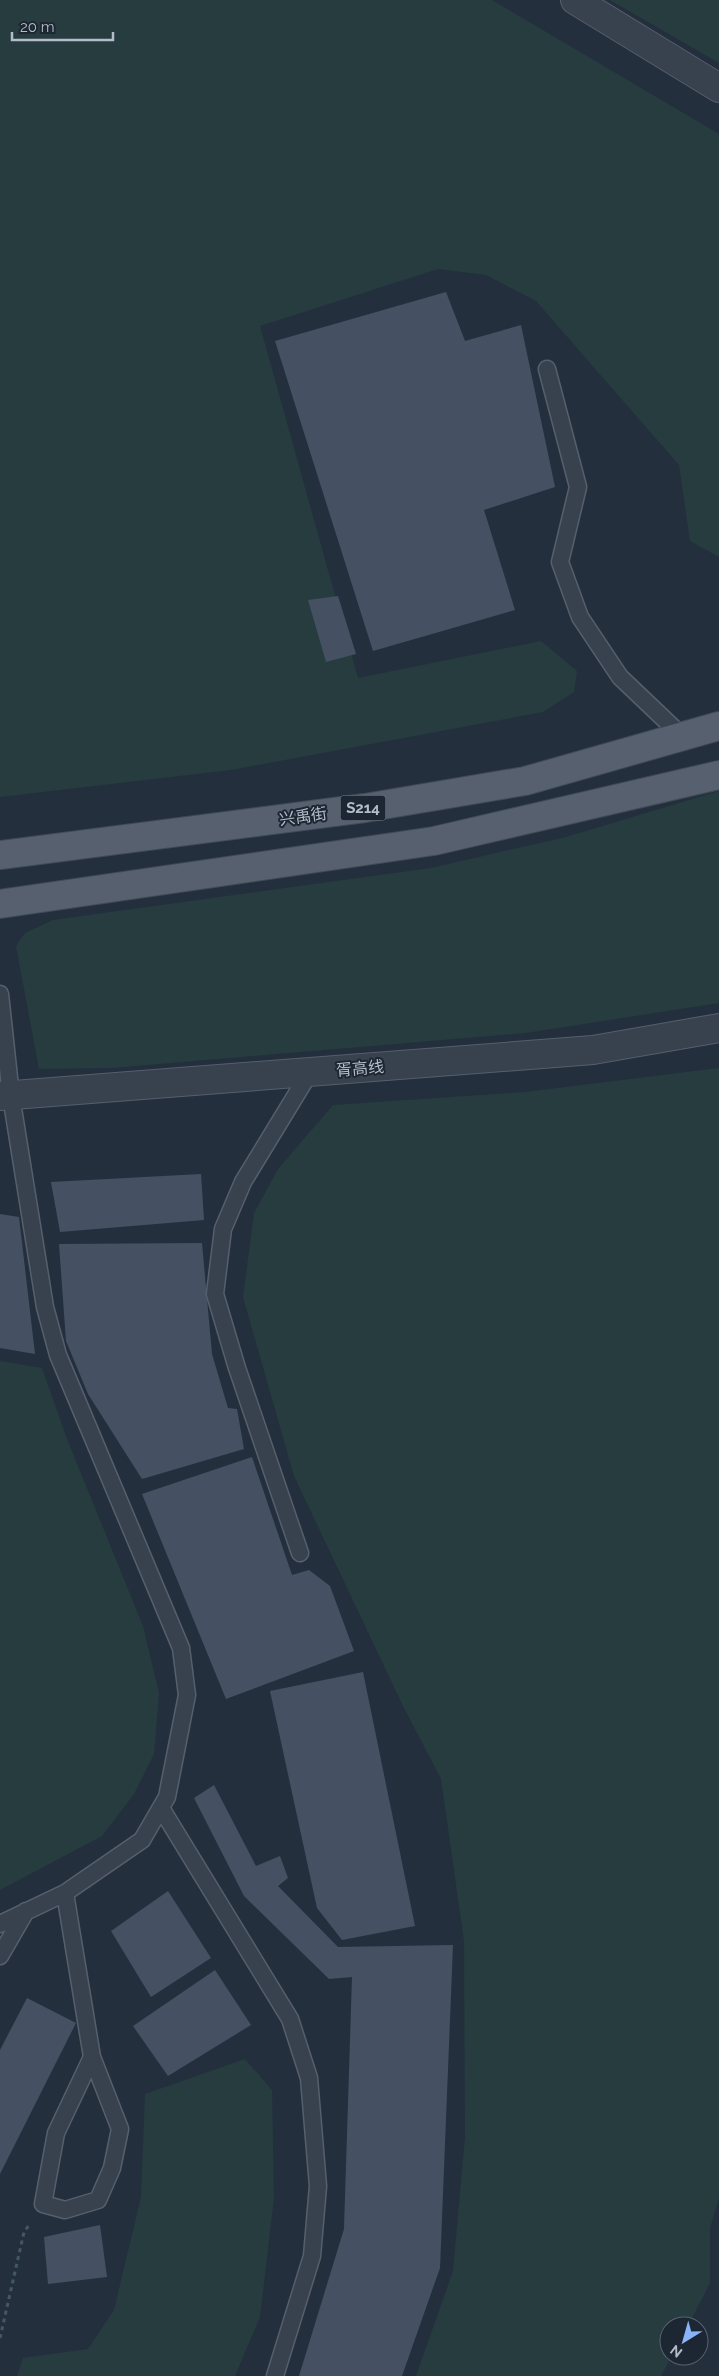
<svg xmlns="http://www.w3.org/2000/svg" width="719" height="2376" viewBox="0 0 719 2376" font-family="Raleway,'Noto Sans SC',sans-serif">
  <rect width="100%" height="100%" fill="#242f3e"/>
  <!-- green -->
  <path fill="#263c3f" d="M0,0H492L719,134V557L690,541L679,465L536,301L486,275L438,269L260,326L358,678L541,641L577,671L574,692L543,712L231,770L0,797Z
    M610,0H719V63Z
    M719,791V1003L526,1033L112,1068L39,1069L16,946L25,933L53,920L431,868L566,837Z
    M719,1068V2198L710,2228V2283L688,2326H669V2356H672L661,2376H416L453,2271L465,2137L464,1941L441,1779L403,1706L294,1476L243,1297L254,1213L278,1169L333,1105L525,1092Z
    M0,1361L42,1368L67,1439L143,1626L159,1693L154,1754L134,1794L102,1836L0,1890Z
    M245,2059L272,2090L274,2198L260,2317L235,2376H17L23,2358L88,2349L114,2310L141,2197L145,2094Z"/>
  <!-- building -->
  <path fill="#455162" d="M446,292L465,341L521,325L555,487L484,510L515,610L373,651L275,341Z
    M338,596L356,654L326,662L308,600Z
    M201,1174L204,1220L60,1232L51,1182Z
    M0,1214L19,1217L35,1354L0,1348Z
    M202,1243L212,1354L228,1408L237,1409L244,1449L142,1479L88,1394L66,1341L59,1244Z
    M252,1457L292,1575L309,1570L330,1586L354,1651L226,1699L142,1494Z
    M363,1672L415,1926L342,1940L317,1908L270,1691Z
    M214,1785L256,1866L280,1856L288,1878L278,1886L338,1947L453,1945L440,2268L402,2376H299L344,2229L352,1977L329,1979L244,1896L194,1798Z
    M168,1891L211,1958L151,1997L111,1931Z
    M215,1970L251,2025L168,2076L133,2026Z
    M27,1998L76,2023L0,2174V2050Z
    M100,2225L107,2277L48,2284L44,2237Z"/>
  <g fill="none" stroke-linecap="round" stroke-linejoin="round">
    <!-- service casing -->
    <g stroke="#565f6c" stroke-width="19">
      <path id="service" d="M547,369L578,487L560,562L580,617L620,677L683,737
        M0,994L11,1096L45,1307L58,1355L181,1648L187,1695L167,1797L142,1840L65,1893L0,1924
        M300,1553L237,1368L215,1294L223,1229L243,1182L310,1072
        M161,1808L290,2019L309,2078L318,2186L312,2256L275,2376
        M65,1893L92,2057L56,2133L43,2204L65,2210L98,2200L112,2168L120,2129L92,2057
        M0,1956L26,1911"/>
    </g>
    <!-- minor casing -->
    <g stroke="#565f6c" stroke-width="30">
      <path id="minor" d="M575,0L719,88
        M0,1096L593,1050L719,1028"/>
    </g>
    <!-- primary casing -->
    <g stroke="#414a57" stroke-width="30">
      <path id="primary" d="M0,855L365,808L525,781L719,726
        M0,904L434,841L719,775"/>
    </g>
    <!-- path -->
    <path stroke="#44595c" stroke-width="3" stroke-dasharray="4 4" stroke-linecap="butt" d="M0,2338L24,2232L29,2225"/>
    <!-- service -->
    <use href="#service" stroke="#38414e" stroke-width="16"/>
    <!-- minor -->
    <use href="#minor" stroke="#38414e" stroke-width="28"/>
    <!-- primary -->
    <use href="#primary" stroke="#56606e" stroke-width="28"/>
  </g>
  <g text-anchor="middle" stroke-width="4" stroke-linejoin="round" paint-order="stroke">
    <!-- shield labels -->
    <rect fill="#1d2633" stroke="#878f9c" stroke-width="1" x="340.5" y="795.5" width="45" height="25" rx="4"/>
    <g font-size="15" font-weight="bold" fill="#b4bcc9">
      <text x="363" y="813">S214</text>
    </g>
    <!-- street labels -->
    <g font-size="16" fill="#b4bcc9" stroke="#1d2633">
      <text transform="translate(303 816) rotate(-8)" y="6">兴禹街</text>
      <text transform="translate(360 1068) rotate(-5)" y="6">胥高线</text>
    </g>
  </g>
  <!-- north arrow -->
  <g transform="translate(684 2341) rotate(217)"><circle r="24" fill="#1d2633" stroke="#59626f"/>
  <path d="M0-4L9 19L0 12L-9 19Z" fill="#8ab4f8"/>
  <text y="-8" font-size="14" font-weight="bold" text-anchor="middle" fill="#b4bcc9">N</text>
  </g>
  <!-- scale -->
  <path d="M12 32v8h101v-8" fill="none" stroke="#b4bcc9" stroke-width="2.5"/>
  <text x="20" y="32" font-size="15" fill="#b4bcc9" stroke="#1d2633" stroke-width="4" paint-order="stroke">20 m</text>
</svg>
